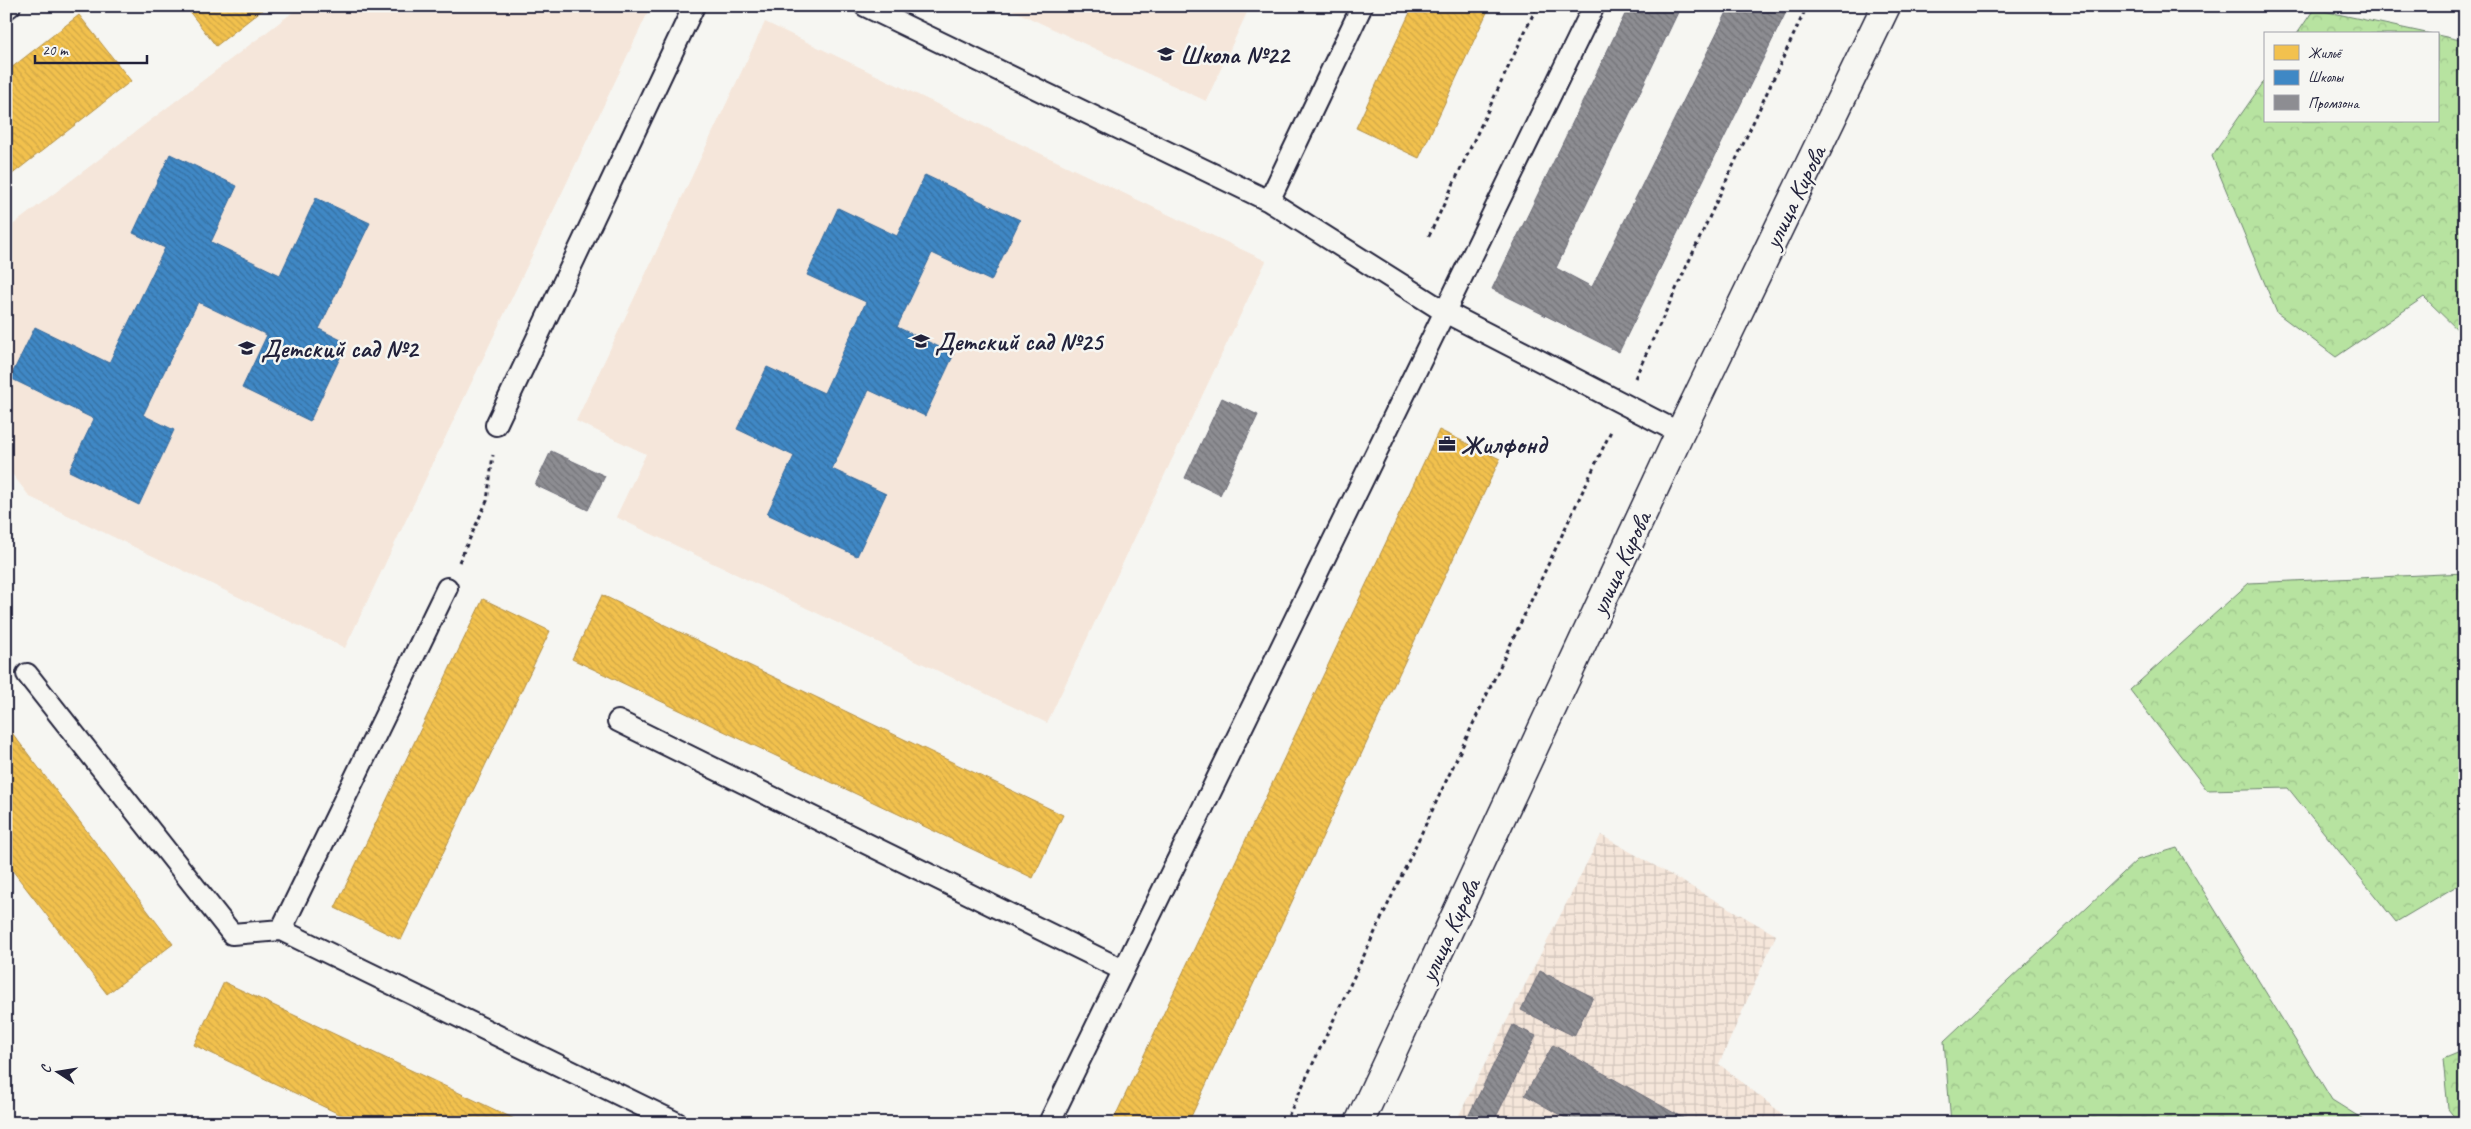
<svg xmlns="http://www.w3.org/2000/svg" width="2471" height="1129" viewBox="0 0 2471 1129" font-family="Caveat,sans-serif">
  <defs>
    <pattern id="industrial-grid" width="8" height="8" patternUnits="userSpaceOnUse" patternTransform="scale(1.25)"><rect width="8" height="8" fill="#f5e6da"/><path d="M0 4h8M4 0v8" fill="none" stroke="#d2c5bc"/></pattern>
    <pattern id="forest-crowns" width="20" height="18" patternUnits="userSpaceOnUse" patternTransform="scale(1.25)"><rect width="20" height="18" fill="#b7e3a0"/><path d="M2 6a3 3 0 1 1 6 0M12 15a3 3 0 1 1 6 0" fill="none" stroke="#9dc28b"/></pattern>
    <pattern id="homes-back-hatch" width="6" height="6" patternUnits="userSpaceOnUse" patternTransform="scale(1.25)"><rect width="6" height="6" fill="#f2c14e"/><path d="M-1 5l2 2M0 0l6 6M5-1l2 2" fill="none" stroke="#cfa645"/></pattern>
    <pattern id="schools-back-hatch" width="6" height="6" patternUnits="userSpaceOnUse" patternTransform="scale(1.25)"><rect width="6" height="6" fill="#3f88c5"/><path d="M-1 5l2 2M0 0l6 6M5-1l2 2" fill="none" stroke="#346fa1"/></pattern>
    <pattern id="industry-back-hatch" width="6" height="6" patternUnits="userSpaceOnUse" patternTransform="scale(1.25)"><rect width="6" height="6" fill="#8d8d92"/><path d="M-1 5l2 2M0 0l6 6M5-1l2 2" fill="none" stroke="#737378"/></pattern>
  </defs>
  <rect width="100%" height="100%" fill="#f6f6f2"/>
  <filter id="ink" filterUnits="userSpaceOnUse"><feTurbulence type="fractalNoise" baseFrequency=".02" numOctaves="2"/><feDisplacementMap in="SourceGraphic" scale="10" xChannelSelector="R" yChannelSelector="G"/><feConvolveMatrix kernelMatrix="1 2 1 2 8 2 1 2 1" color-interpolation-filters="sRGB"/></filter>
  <g filter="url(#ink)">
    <!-- built -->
    <path fill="#f5e6da" d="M301,6H651L345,648L30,497L6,466V230Z
      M1004,6H1250L1206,101Z
      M765,22L1266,261L1047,723L616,517L646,454L576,421Z"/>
    <!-- industrial -->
    <path fill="url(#industrial-grid)" d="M1601,835L1776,935L1719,1064L1794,1123H1455Z"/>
    <!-- forest -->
    <path fill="url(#forest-crowns)" stroke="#6c826e" d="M2314,9L2431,34H2297Z
      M2437,35L2465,41V337L2424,297L2336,357L2277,313L2212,156L2265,80V121H2437Z
      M2465,573V718L2460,719L2465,734V881L2396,922L2288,788L2207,790L2130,690L2249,583Z
      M2177,848L2332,1100L2369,1123H1951L1944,1041L2137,860Z
      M2465,1050V1123H2459L2448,1109L2443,1059Z"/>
    <!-- homes -->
    <path fill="url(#homes-back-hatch)" stroke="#b49148" d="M185,6H267L216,46Z
      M1413,6H1490L1419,158L1356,128Z
      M79,15L131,81L6,179V72Z
      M1439,430L1500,459L1188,1123H1112Z
      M602,595L1063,815L1033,878L572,659Z
      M483,599L550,631L401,940L335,908Z
      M6,725L173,944L107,994L6,862Z
      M224,982L523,1123H358L194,1045Z"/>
    <!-- schools -->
    <path fill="url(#schools-back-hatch)" stroke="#36699c" d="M170,154L237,186L211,242L280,275L316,198L370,223L319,329L347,343L310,421L242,388L267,335L198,302L143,415L174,430L139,505L69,471L94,419L10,378L35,327L109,363L165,248L133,233Z
      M925,175L1020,220L991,281L932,253L897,327L954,354L925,416L869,390L832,469L886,494L857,556L767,514L794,456L737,429L767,367L824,393L866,302L807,275L838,208L897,236Z"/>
    <!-- industry -->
    <path fill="url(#industry-back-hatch)" stroke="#6d6d78" d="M1629,6H1681L1556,268L1592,287L1730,6H1789L1619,352L1492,289Z
      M1222,398L1258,415L1220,495L1185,478Z
      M551,451L605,476L588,510L535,485Z
      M1540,971L1593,997L1574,1036L1521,1010Z
      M1513,1025L1536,1036L1493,1123H1465Z
      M1553,1045L1692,1123H1574L1525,1095Z"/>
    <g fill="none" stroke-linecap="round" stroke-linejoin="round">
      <!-- service casing -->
      <g stroke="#22223b" stroke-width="24">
        <path id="service" d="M865,6L1269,201L1445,312L1680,433
          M6,9L10,6
          M1269,201L1362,6
          M496,425L694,6
          M27,674L232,934L281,930L677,1123
          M618,721L1123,970
          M281,930L447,588
          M1049,1123L1594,6"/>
      </g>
      <!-- tertiary casing -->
      <g stroke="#22223b" stroke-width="31">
        <path id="tertiary" d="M1359,1123L1680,433L1886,6"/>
      </g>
      <!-- path -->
      <path stroke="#22223b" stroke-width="3" stroke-dasharray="4 4" stroke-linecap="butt" d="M1429,236L1537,6
        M1635,378L1807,6
        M459,562L487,501L493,455
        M1285,1123L1611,431"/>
      <!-- service -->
      <use href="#service" stroke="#f6f6f2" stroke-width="20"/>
      <!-- tertiary -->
      <use href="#tertiary" stroke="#f6f6f2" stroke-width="28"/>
    </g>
  </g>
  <!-- icons -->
  <defs>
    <g id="school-bare" transform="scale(1.35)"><path d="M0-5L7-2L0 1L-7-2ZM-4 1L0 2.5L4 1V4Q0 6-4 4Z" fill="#22223b" stroke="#f6f6f2" stroke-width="2.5" paint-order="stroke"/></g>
    <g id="office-bare" transform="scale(1.35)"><path d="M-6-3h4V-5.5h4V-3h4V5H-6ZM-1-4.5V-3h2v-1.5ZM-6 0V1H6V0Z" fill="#22223b" stroke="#f6f6f2" stroke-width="2.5" paint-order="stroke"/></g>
  </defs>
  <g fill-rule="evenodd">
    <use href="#school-bare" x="1166" y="54"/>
    <use href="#school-bare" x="921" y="341"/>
    <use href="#school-bare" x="247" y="348"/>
    <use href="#office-bare" x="1447" y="444"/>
  </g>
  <g text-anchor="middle" stroke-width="5" stroke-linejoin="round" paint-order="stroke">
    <!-- poi labels -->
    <g font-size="25" font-weight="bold" fill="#22223b" stroke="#f6f6f2" text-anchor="start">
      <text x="1180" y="63">Школа №22</text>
      <text x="935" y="350">Детский сад №25</text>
      <text x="261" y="357">Детский сад №2</text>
      <text x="1461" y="453">Жилфонд</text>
    </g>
    <!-- street labels -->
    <g font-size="25" fill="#22223b" stroke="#f6f6f2">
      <text transform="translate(1794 197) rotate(-64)" y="9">улица Кирова</text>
      <text transform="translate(1620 563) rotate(-65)" y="9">улица Кирова</text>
      <text transform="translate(1449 930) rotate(-65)" y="9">улица Кирова</text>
    </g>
  </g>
  <!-- margin -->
  <rect width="2471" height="1129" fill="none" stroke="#f6f6f2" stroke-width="25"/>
  <rect x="12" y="12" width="2446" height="1104" fill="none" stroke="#22223b" stroke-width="2" filter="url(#ink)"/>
  <!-- legend -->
  <rect x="2264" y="32" width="175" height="90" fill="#f6f6f2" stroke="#a1a1a9"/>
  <rect x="2274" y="45" width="25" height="15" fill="#f2c14e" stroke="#a1a1a9"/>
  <text x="2308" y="58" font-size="15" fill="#22223b">Жильё</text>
  <rect x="2274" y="70" width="25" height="15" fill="#3f88c5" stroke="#a1a1a9"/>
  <text x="2308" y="82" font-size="15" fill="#22223b">Школы</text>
  <rect x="2274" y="95" width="25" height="15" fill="#8d8d92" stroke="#a1a1a9"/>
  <text x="2308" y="108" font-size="15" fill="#22223b">Промзона</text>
  <!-- north arrow -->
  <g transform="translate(58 1072) rotate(282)" stroke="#f6f6f2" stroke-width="4" paint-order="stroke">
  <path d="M0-4L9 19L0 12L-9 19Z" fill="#22223b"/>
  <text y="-8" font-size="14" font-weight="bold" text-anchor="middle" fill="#22223b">С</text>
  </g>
  <!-- scale -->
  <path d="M35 55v8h112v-8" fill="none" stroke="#22223b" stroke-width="2.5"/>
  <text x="42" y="55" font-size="15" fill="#22223b" stroke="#f6f6f2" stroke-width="4" paint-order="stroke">20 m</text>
</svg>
